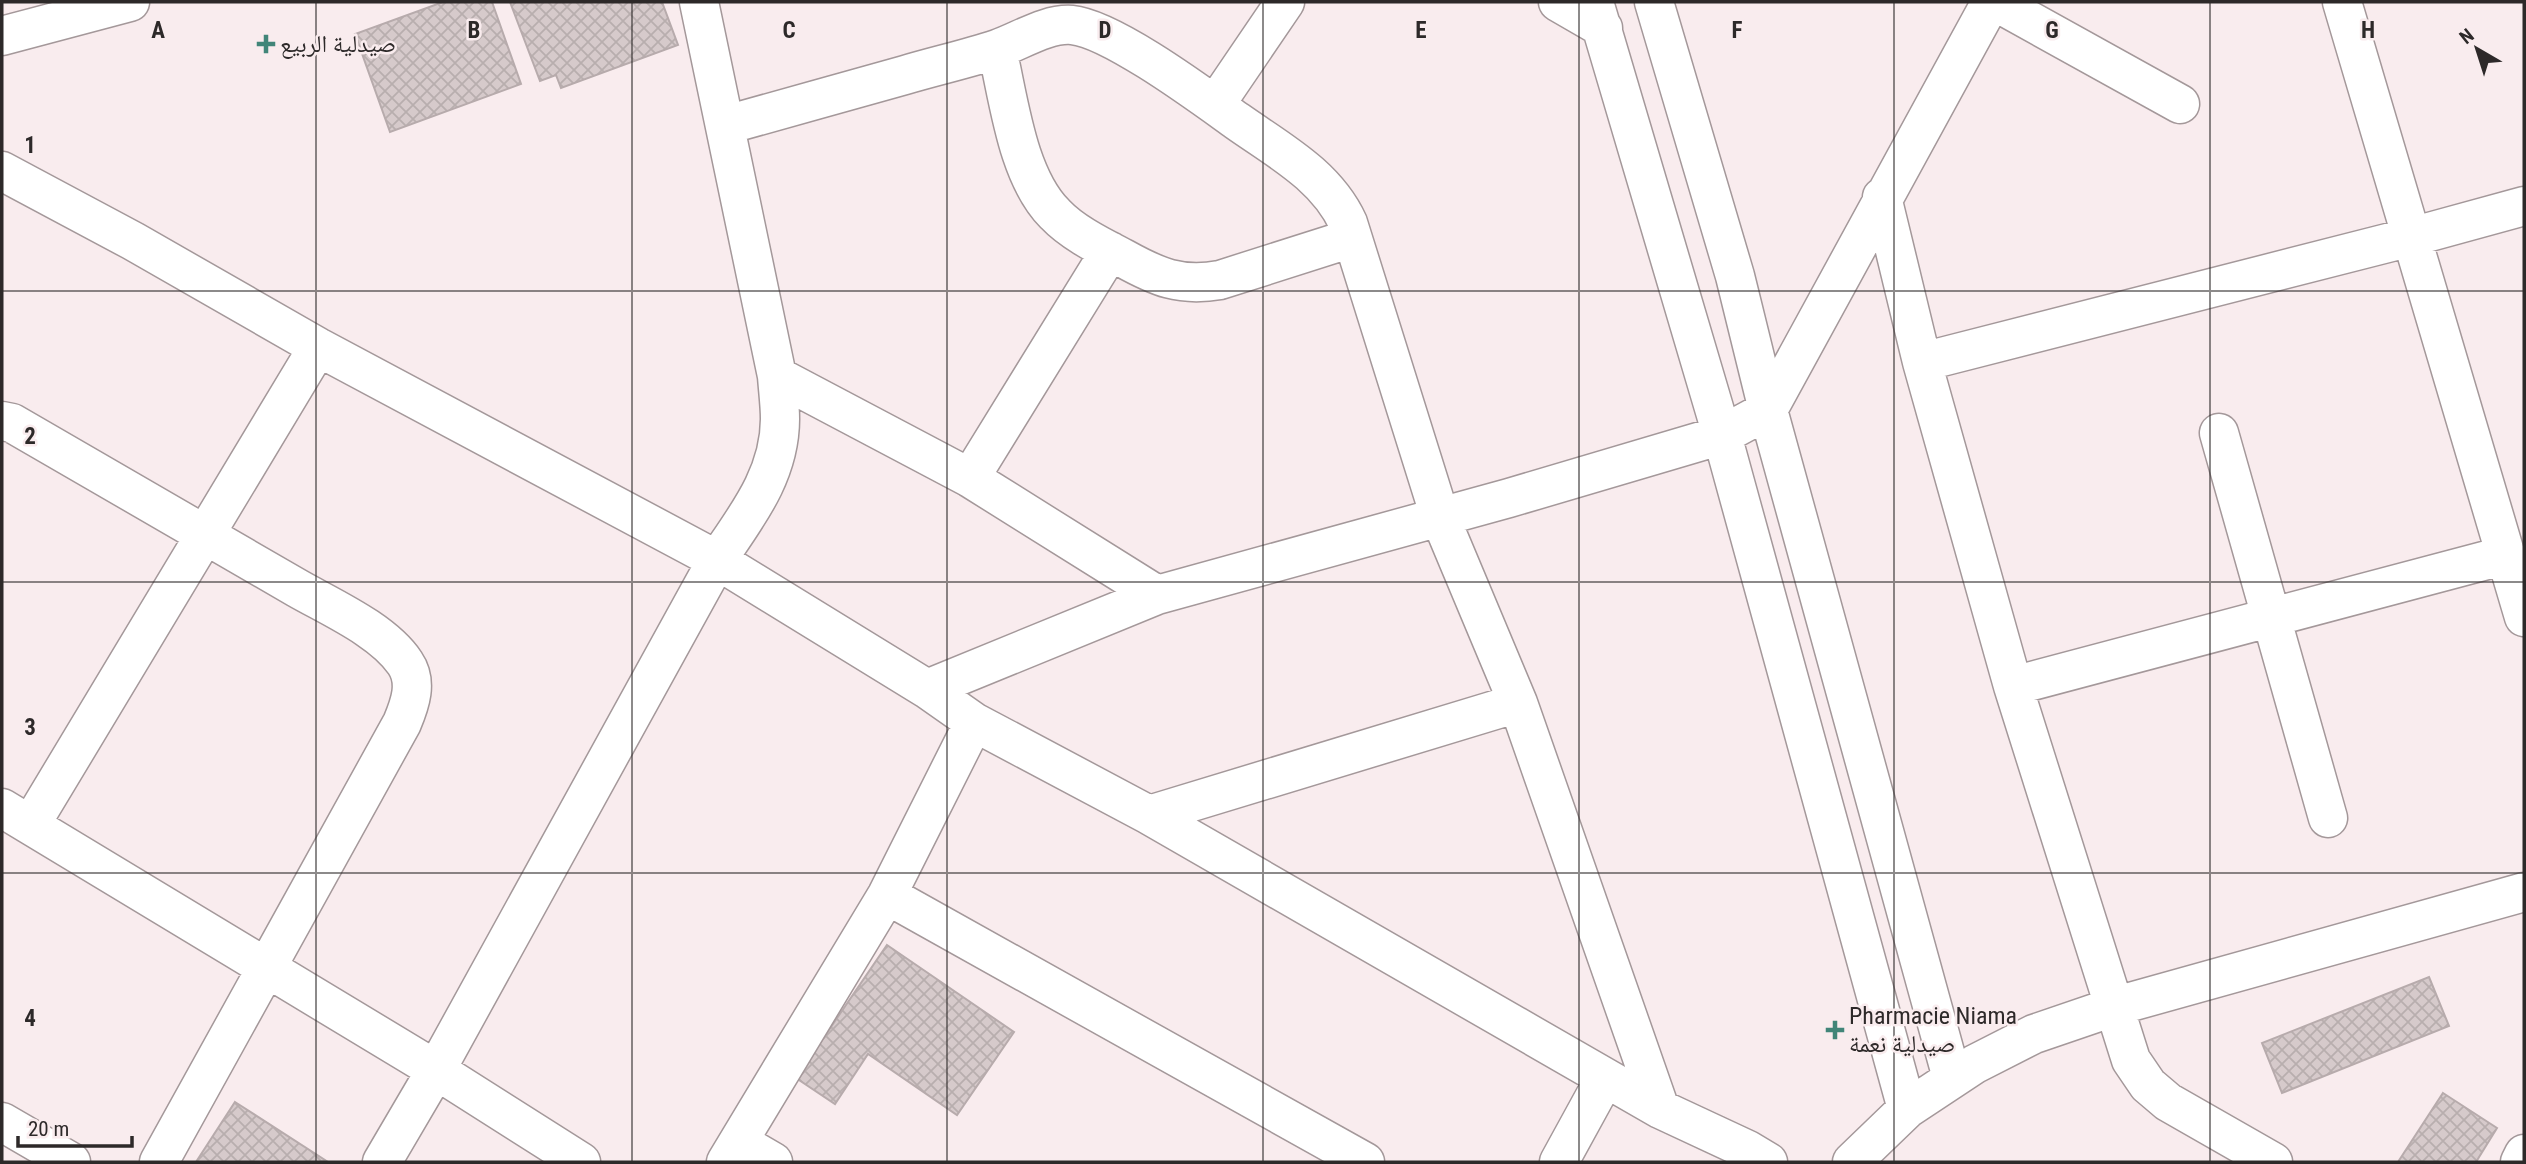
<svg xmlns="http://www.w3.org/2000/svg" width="2526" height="1164" viewBox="0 0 2526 1164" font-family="'Roboto Condensed','Noto Naskh Arabic',sans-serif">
  <defs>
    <pattern id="building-cross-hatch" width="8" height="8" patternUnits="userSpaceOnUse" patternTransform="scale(1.75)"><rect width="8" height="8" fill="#d6cacb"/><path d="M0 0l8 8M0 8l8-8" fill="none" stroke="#b8aeae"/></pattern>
  </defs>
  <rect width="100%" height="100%" fill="#f9ecee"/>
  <!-- building -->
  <path fill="url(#building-cross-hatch)" stroke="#b7abac" stroke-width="2" d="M443,2H492L521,84L390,132L355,34Z
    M510,2H662L678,45L561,88L556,75L540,81Z
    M887,945L1014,1032L957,1115L868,1054L835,1104L796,1078Z
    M2429,977L2449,1026L2282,1093L2262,1043Z
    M2443,1093L2497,1128L2476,1162H2398Z
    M235,1102L328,1162H196Z"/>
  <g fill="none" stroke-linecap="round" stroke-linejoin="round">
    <!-- street casing -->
    <g stroke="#a4989a" stroke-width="41">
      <path id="street" d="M1558,2L1603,28
        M1594,2L1722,435L1907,1109
        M1654,2L1735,276L1768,410L1952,1078
        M1996,2L2180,104
        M2342,2L2524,617
        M2,36L130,2
        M997,49C1009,100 1017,176 1055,214C1073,233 1100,246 1123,258C1157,277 1180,287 1220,280L1352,238
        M1215,105L1285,2
        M726,125C786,108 845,92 905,75C935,66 967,59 997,49C1020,41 1047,23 1072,25C1112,29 1202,96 1237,121C1278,150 1326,175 1348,223L1440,517L1518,703L1660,1109
        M2,171L133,241L318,347L717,560L927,689L974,722L1149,815L1660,1109L1748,1150L1768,1162
        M1882,197L1922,362L2013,686L2131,1060L2148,1085L2168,1102L2273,1162
        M1922,362L2411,237L2524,206
        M777,376L970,478L1157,595
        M2,421L12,423C107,477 202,532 297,588C330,607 383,630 405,663C418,682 410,704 402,723L159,1162
        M2219,433L2328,818
        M970,478L1110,251
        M2013,686L2506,555
        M927,689L1157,595L1509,498L1722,435L1768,410L1991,2
        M2,808L436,1070L581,1162
        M1149,815L1518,703
        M31,824L318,347
        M887,895L1365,1162
        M2,1122L71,1162
        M739,1142L773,1162
        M382,1162L436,1070L717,560C746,517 780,475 780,419C780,405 778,390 777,376L699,2
        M726,1162L887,895L974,722
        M1559,1162L1605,1078
        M1852,1162L1907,1109L1975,1064L2034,1034L2116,1006L2524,892
        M2520,1162L2524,1154"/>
    </g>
    <!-- street -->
    <use href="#street" stroke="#fff" stroke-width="38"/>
  </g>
  <!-- grid -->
  <path fill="none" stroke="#2d2929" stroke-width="2" stroke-opacity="0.55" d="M316,2V1162M632,2V1162M947,2V1162M1263,2V1162M1579,2V1162M1894,2V1162M2210,2V1162M2,291H2524M2,582H2524M2,873H2524"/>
  <!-- markers -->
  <g fill="#418578" stroke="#f9ecee" stroke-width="2.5">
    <path d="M262.5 33.5h7v7h7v7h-7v7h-7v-7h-7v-7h7z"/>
    <path d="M1831.5 1019.5h7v7h7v7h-7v7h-7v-7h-7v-7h7z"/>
  </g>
  <g text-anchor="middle" stroke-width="5" stroke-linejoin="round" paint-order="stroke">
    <!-- poi labels -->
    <g font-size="24" fill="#2d2929" stroke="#f9ecee" text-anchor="start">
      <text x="280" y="52">صيدلية الربيع</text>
      <text x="1849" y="1024">Pharmacie Niama<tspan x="1849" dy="28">صيدلية نعمة</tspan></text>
    </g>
  </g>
  <g font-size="23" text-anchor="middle" font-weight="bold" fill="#2d2929" stroke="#f9ecee" stroke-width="5" stroke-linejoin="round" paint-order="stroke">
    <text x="158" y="38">A</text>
    <text x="474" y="38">B</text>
    <text x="789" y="38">C</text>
    <text x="1105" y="38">D</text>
    <text x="1421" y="38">E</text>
    <text x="1737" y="38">F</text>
    <text x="2052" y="38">G</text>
    <text x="2368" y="38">H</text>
    <text x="30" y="153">1</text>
    <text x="30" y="444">2</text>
    <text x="30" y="735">3</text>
    <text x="30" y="1026">4</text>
  </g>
  <!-- border -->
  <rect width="2526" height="1164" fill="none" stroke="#2d2929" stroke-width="7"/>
  <!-- north arrow -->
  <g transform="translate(2477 49) rotate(321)" stroke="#f9ecee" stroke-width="5" paint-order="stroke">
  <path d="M0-5L12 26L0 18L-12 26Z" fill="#2d2929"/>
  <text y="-10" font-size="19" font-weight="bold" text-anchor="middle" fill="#2d2929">N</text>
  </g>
  <!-- scale -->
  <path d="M18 1136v10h114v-10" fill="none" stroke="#2d2929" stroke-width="3.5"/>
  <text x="28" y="1136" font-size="21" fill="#2d2929" stroke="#f9ecee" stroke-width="5" paint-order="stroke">20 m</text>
</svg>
